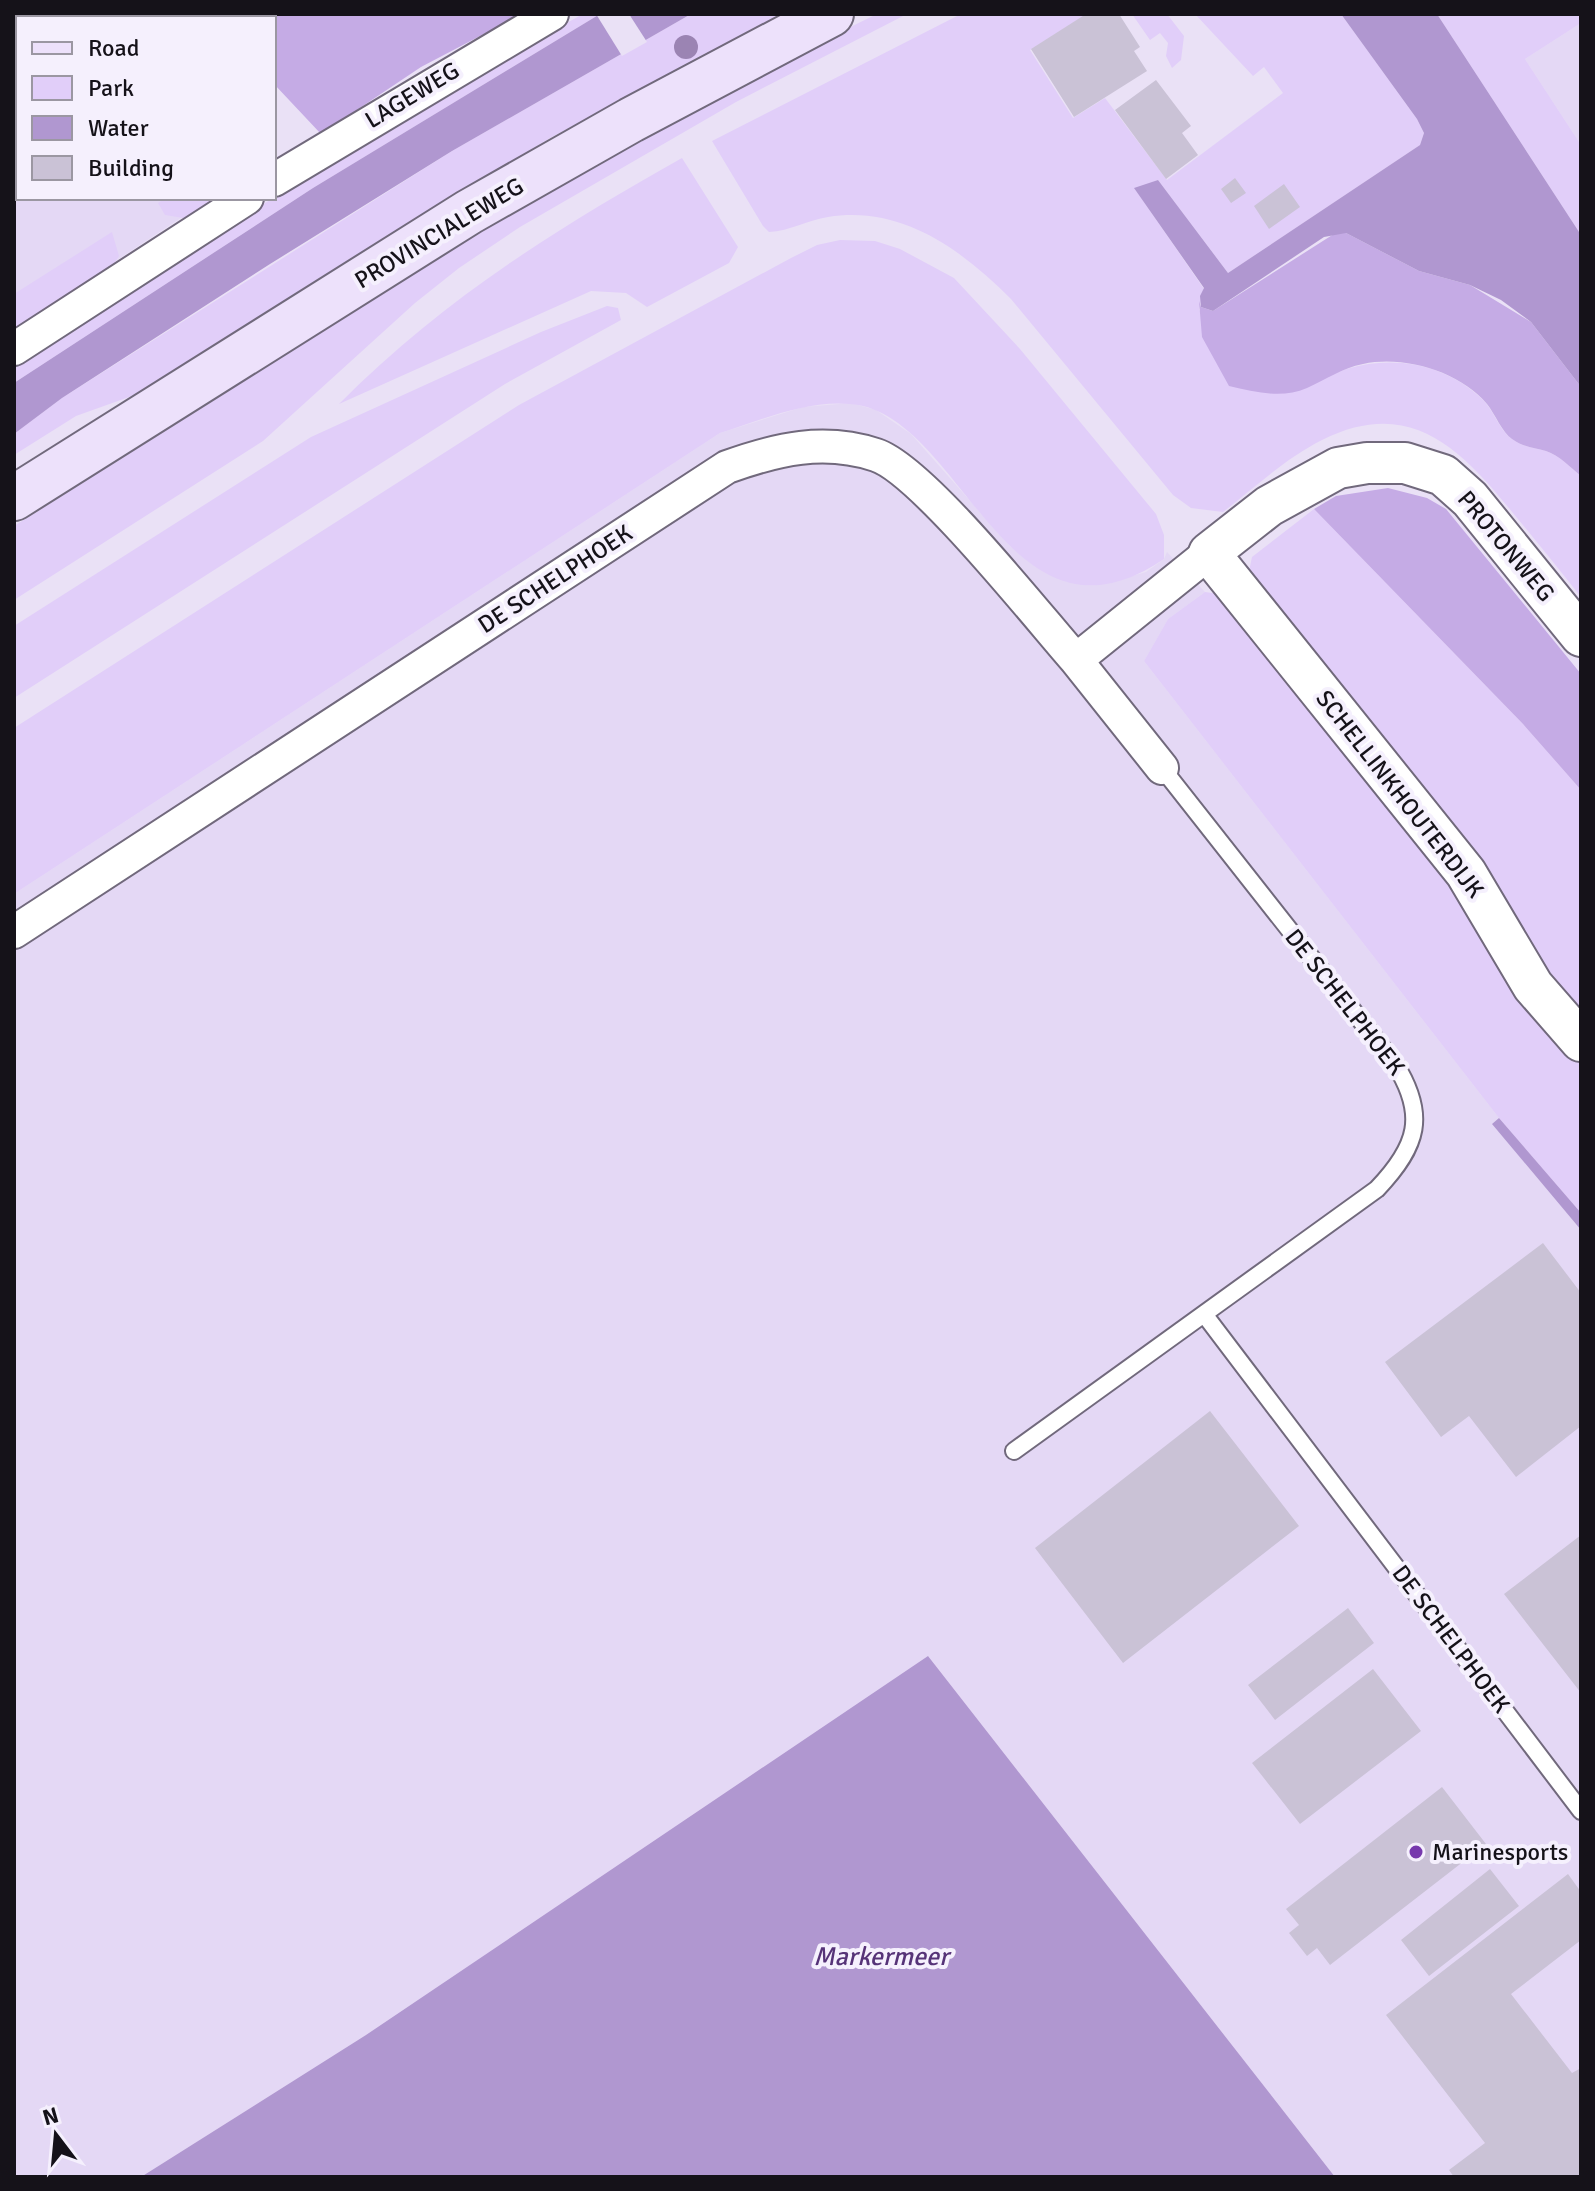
<svg xmlns="http://www.w3.org/2000/svg" width="1595" height="2191" viewBox="0 0 1595 2191" font-family="Signika,sans-serif">
  <rect width="100%" height="100%" fill="#eae1f6"/>
  <!-- built -->
  <path fill="#e4d8f5" d="M14,22L18,26V198H191L199,206L14,328Z
    M1581,23V145L1525,59Z
    M851,403L876,410L911,434L1010,546L1040,569L1062,578L1108,583L1146,572L1164,559L1167,552L1205,592L1168,619L1144,661L1499,1118L1493,1125L1581,1230V2177H1335L928,1656L366,2035L141,2177H14V894L720,433L803,407Z"/>
  <!-- green -->
  <path fill="#e1cef9" d="M583,14H600L313,188L14,383V365L416,106Z
    M691,14H785L550,138L143,392L76,416L14,455V434L62,398L452,151Z
    M877,14H907L736,102L520,227L459,268L415,303L263,441L14,600V526L544,192L773,65Z
    M961,14H1087L1030,50L1073,118L1105,98L1167,180L1283,93L1264,67L1253,76L1195,14H1341L1417,119L1424,133L1420,145L1228,273L1158,180L1135,189L1204,289L1199,310L1308,387C1362,352 1435,353 1483,400C1494,411 1500,431 1512,439C1523,447 1534,448 1546,451C1559,455 1571,468 1581,476V597C1557,567 1533,537 1508,507C1456,444 1407,398 1322,440C1286,458 1254,488 1223,512L1191,508L1173,495L1011,299C962,250 902,205 828,217C808,220 790,231 769,232L763,226L712,141Z
    M1132,14H1167L1184,36L1181,60L1172,68L1166,56L1168,43L1160,33L1150,40Z
    M1437,14H1581V23L1525,59L1581,145V235Z
    M682,158L738,247L729,263L647,307L626,293L591,291L339,404C441,301 554,230 682,158Z
    M166,198H220L189,219L165,215L158,203Z
    M112,232L119,256L112,267L14,332V294Z
    M840,240L875,241L900,249L954,278L1020,349L1156,514L1164,535V559C1006,666 963,412 850,404C806,400 762,420 720,433L14,894V728L519,405L791,258L817,245Z
    M607,306L618,308L621,320L505,384L14,698V626L311,437L541,332Z
    M1314,509L1523,724L1581,790V1019L1247,581L1252,557Z
    M1205,592L1219,594L1316,708L1581,1058V1213L1499,1118L1144,661L1168,619Z"/>
  <!-- forest -->
  <path fill="#c5abe5" d="M14,14H121L125,18H18V26Z
    M209,14H522L421,67L321,134L274,84V18H212Z
    M1337,232L1346,233L1419,271L1470,285L1531,322L1581,387V476C1571,468 1559,455 1546,451C1534,448 1523,447 1512,439C1502,432 1495,414 1487,404C1460,372 1405,355 1363,364C1342,368 1327,379 1307,388C1282,399 1255,392 1229,386L1202,337L1199,301L1201,307L1213,311Z
    M1388,488L1427,498L1446,509L1581,674V790L1523,724L1314,509L1336,496Z"/>
  <!-- water -->
  <path fill="#b097d0" d="M600,14H691L452,151L270,264L62,398L14,434V383L313,188Z
    M1341,14H1437L1581,235V387L1531,322L1501,300L1470,285L1419,271L1346,233L1324,237L1213,311L1201,307L1200,296L1204,288L1134,188L1158,180L1228,273L1420,145L1424,133L1417,119Z
    M1499,1118L1581,1213V1230L1492,1124Z
    M928,1656L1335,2177H141L366,2035Z"/>
  <!-- pier -->
  <path fill="#eae1f6" d="M596,14H629L647,42L622,56Z"/>
  <!-- building -->
  <path fill="#cac2d6" d="M1086,14H1119L1140,47L1134,51L1147,71L1074,117L1031,49Z
    M1156,80L1191,126L1182,133L1198,155L1166,179L1115,110Z
    M14,128L18,134V199L14,202Z
    M1235,178L1246,193L1231,203L1221,189Z
    M1284,184L1300,207L1269,229L1254,206Z
    M1543,1243L1581,1293V1426L1516,1477L1469,1416L1441,1437L1385,1362Z
    M1210,1411L1299,1526L1123,1663L1035,1548Z
    M1581,1535V1693L1504,1594Z
    M1348,1608L1374,1643L1275,1720L1248,1685Z
    M1373,1669L1421,1731L1300,1824L1252,1763Z
    M1442,1787L1486,1844L1330,1965L1317,1948L1307,1956L1289,1933L1299,1925L1286,1909Z
    M1490,1869L1519,1906L1429,1976L1401,1940Z
    M1568,1874L1581,1892V1940L1511,1994L1572,2073L1581,2068V2177H1454L1449,2170L1485,2143L1386,2015Z"/>
  <g fill="none" stroke-linecap="round" stroke-linejoin="round">
    <!-- service casing -->
    <g stroke="#71697c" stroke-width="20">
      <path id="service" d="M1204,1314L1581,1811
        M1014,1451L1377,1189C1418,1146 1427,1115 1395,1064L1162,768"/>
    </g>
    <!-- minor casing -->
    <g stroke="#71697c" stroke-width="36">
      <path id="minor" d="M274,180L552,14
        M14,349L247,198
        M1076,660L1162,768
        M14,932L727,467C777,449 824,438 876,455C922,470 1038,617 1076,660L1209,553"/>
    </g>
    <!-- tertiary casing -->
    <g stroke="#71697c" stroke-width="44">
      <path id="tertiary" d="M1581,636L1470,499L1443,475L1405,463H1367L1338,468L1269,506L1209,553L1466,873L1533,986L1581,1041"/>
    </g>
    <!-- secondary casing -->
    <g stroke="#71697c" stroke-width="48">
      <path id="secondary" d="M14,498L469,212L631,120L831,14"/>
    </g>
    <!-- service -->
    <use href="#service" stroke="#fff" stroke-width="16"/>
    <!-- minor -->
    <use href="#minor" stroke="#fff" stroke-width="32"/>
    <!-- tertiary -->
    <use href="#tertiary" stroke="#fff" stroke-width="40"/>
    <!-- secondary -->
    <use href="#secondary" stroke="#ede1fb" stroke-width="44"/>
  </g>
  <!-- trees -->
  <circle fill="#9b84b3" cx="686" cy="47" r="12"/>
  <!-- markers -->
  <circle fill="#7738ad" stroke="#f5f0fd" stroke-width="3" cx="1416" cy="1852" r="8"/>
  <g text-anchor="middle" stroke-width="8" stroke-linejoin="round" paint-order="stroke">
    <!-- street labels -->
    <g font-size="24" fill="#151219" stroke="#f5f0fd">
      <text transform="translate(412 95) rotate(-31)" y="8">LAGEWEG</text>
      <text transform="translate(439 233) rotate(-31)" y="8">PROVINCIALEWEG</text>
      <text transform="translate(1506 546) rotate(50)" y="8">PROTONWEG</text>
      <text transform="translate(555 579) rotate(-33)" y="8">DE SCHELPHOEK</text>
      <text transform="translate(1400 794) rotate(52)" y="8">SCHELLINKHOUTERDIJK</text>
      <text transform="translate(1345 1002) rotate(52)" y="8">DE SCHELPHOEK</text>
      <text transform="translate(1451 1639) rotate(53)" y="8">DE SCHELPHOEK</text>
    </g>
    <!-- poi labels -->
    <g font-size="24" fill="#151219" stroke="#f5f0fd" text-anchor="start">
      <text x="1432" y="1860">Marinesports</text>
    </g>
    <!-- water labels -->
    <g font-size="26" font-style="italic" fill="#563378" stroke="#f5f0fd">
      <text x="881" y="1965">Markermeer</text>
    </g>
  </g>
  <!-- border -->
  <rect width="1595" height="2191" fill="none" stroke="#151219" stroke-width="32"/>
  <!-- legend -->
  <rect x="16" y="16" width="260" height="184" fill="#f5f0fd" stroke="#9b97a2" stroke-width="2"/>
  <rect x="32" y="42" width="40" height="12" fill="#ede1fb" stroke="#9b97a2" stroke-width="2"/>
  <text x="88" y="56" font-size="24" fill="#151219">Road</text>
  <rect x="32" y="76" width="40" height="24" fill="#e1cef9" stroke="#9b97a2" stroke-width="2"/>
  <text x="88" y="96" font-size="24" fill="#151219">Park</text>
  <rect x="32" y="116" width="40" height="24" fill="#b097d0" stroke="#9b97a2" stroke-width="2"/>
  <text x="88" y="136" font-size="24" fill="#151219">Water</text>
  <rect x="32" y="156" width="40" height="24" fill="#cac2d6" stroke="#9b97a2" stroke-width="2"/>
  <text x="88" y="176" font-size="24" fill="#151219">Building</text>
  <!-- north arrow -->
  <g transform="translate(56 2135) rotate(344)" stroke="#f5f0fd" stroke-width="6" paint-order="stroke">
  <path d="M0-6L14 30L0 20L-14 30Z" fill="#151219"/>
  <text y="-12" font-size="22" font-weight="bold" text-anchor="middle" fill="#151219">N</text>
  </g>
</svg>
